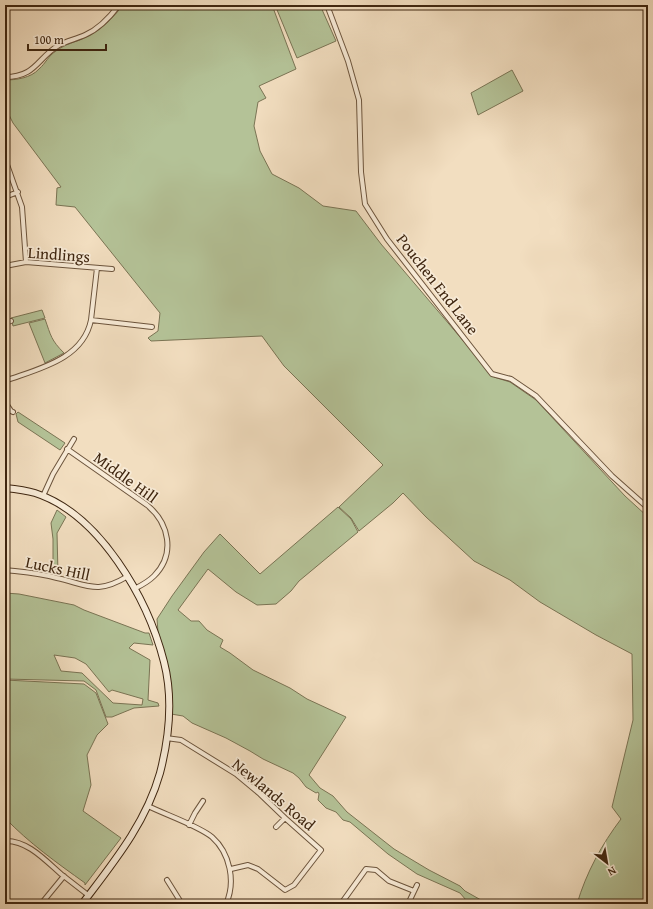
<svg xmlns="http://www.w3.org/2000/svg" width="653" height="909" viewBox="0 0 653 909" font-family="'Gentium Book Plus',serif">
  <rect width="100%" height="100%" fill="#f2dec0"/>
  <filter id="stains"><feTurbulence type="fractalNoise" baseFrequency=".005" numOctaves="4"/><feColorMatrix values="0 0 0 0 .2 0 0 0 0 .09 0 0 0 0 .02 0 0 0 .5 -.17"/></filter>
  <radialGradient id="worn" r=".72"><stop offset=".6" stop-color="#630" stop-opacity="0"/><stop offset="1" stop-color="#630" stop-opacity=".3"/></radialGradient>
  <!-- green -->
  <path fill="#b4c297" stroke="#7a7454" fill-rule="evenodd" d="M123,5H272L296,69L259,86L266,98L258,102L254,126L260,151L272,174L299,188L323,206L356,211L381,244L494,377L510,382L536,400L625,496L648,517V904H577C586,873 602,844 621,819L612,807L633,720L632,654L596,635L540,602L510,580L474,561L426,517L403,493L393,503L359,531L351,518L339,507L383,465L284,366L262,336L151,341L148,338L158,331L160,313L75,207L56,205L57,188L61,187L13,123L5,107V80C16,80 31,78 39,69C46,63 48,56 56,51C65,44 76,42 86,37C101,30 113,18 123,5Z
    M275,5H320L336,41L297,58Z
    M512,70L523,91L478,115L471,93Z
    M42,310L45,318L13,326L11,318Z
    M45,319C51,336 51,340 64,353L45,363L29,323Z
    M18,412L65,443L60,450L18,422L16,414Z
    M338,507L351,519L358,532L299,581L291,591L276,604L257,605L236,592L208,569L178,610L191,621H199L207,630L223,640L220,647L230,653L253,670L290,688L307,699L346,717L309,775L320,788L333,796L347,812L394,849L429,870L460,886L465,891L488,904H473L466,900L460,893L417,874L388,854L350,822L343,820L336,812L326,808L318,800L319,794L318,792L316,793L306,787L299,778L293,773L263,759L250,751L226,738L192,723L183,716L171,714L158,632L157,619L172,596L204,552L220,534L260,574Z
    M57,510L66,517L57,533L58,574L53,573V539L51,523Z
    M5,593L19,594L74,605L84,610L145,633H149L153,645L134,643L129,648L150,660L148,700L158,703L159,706L134,708L112,717H106L96,690L84,681L5,679ZM54,655L75,658L86,664L109,692L112,690L143,699L142,705L113,703L82,673L61,671Z
    M5,680L84,684L96,693L108,724L97,735L87,755L91,785L83,811L121,838L85,885V883C57,863 29,843 5,818Z"/>
  <g fill="none" stroke-linecap="round" stroke-linejoin="round">
    <!-- street casing -->
    <g stroke="#6c543c" stroke-width="6">
      <path id="street" d="M327,5L348,61L359,100L361,172L365,204L387,239L492,374L511,379L536,396L612,476L648,508
        M5,77C36,77 37,58 59,45C67,41 76,39 85,35C99,29 110,17 119,5
        M5,159L22,207L26,262
        M5,197L18,192
        M5,266L26,262L112,269
        M91,320L152,327
        M5,323L11,321
        M5,381C37,369 83,360 91,320L97,268
        M5,402L11,411L13,412
        M67,449L147,505C169,523 176,554 154,576C149,581 142,585 136,588
        M43,496L53,474L74,439
        M5,540V554
        M5,570C23,572 40,573 57,578C88,585 97,595 128,576
        M166,738L181,740L236,774L260,794L285,818L321,850L294,885L285,890L258,869L248,865L231,869
        M648,772L647,779L648,783
        M148,806C164,814 199,826 212,837C230,853 236,882 226,904
        M189,825L195,813L203,801
        M276,827L285,818
        M5,841C27,840 45,860 61,874C70,881 79,888 88,895
        M167,880L182,904
        M41,904L64,876
        M345,904L343,901L366,869L376,870L389,881L414,891
        M408,904L417,885"/>
    </g>
    <!-- secondary casing -->
    <g stroke="#3f2610" stroke-width="8">
      <path id="secondary" d="M5,488C15,489 25,490 35,493C100,514 148,599 164,662C173,697 169,738 160,773C146,823 113,863 82,904"/>
    </g>
    <!-- street -->
    <use href="#street" stroke="#f7ead6" stroke-width="4"/>
    <!-- secondary -->
    <use href="#secondary" stroke="#f7ead6" stroke-width="6"/>
  </g>
  <g text-anchor="middle" stroke-width="3.5" stroke-linejoin="round" paint-order="stroke">
    <!-- street labels -->
    <g font-size="16" fill="#3f2610" stroke="#f7ead6">
      <text transform="translate(59 254) rotate(4)" y="6">Lindlings</text>
      <text transform="translate(438 284) rotate(52)" y="6">Pouchen End Lane</text>
      <text transform="translate(126 477) rotate(36)" y="6">Middle Hill</text>
      <text transform="translate(58 568) rotate(12)" y="6">Lucks Hill</text>
      <text transform="translate(274 794) rotate(40)" y="6">Newlands Road</text>
    </g>
  </g>
  <!-- margin -->
  <rect width="653" height="909" fill="none" stroke="#f2dec0" stroke-width="20"/>
  <rect x="6" y="6" width="641" height="897" fill="none" stroke="#3f2610" stroke-width="2"/>
  <rect x="10" y="10" width="633" height="889" fill="none" stroke="#3f2610"/>
  <!-- north arrow -->
  <g transform="translate(607 863) rotate(149)" stroke="#f7ead6" stroke-width="3" paint-order="stroke">
  <path d="M0-3L7 15L0 10L-7 15Z" fill="#3f2610"/>
  <text y="-6" font-size="11" font-weight="bold" text-anchor="middle" fill="#3f2610">N</text>
  </g>
  <!-- scale -->
  <path d="M28 44v6h78v-6" fill="none" stroke="#3f2610" stroke-width="2"/>
  <text x="34" y="44" font-size="12" fill="#3f2610" stroke="#f7ead6" stroke-width="3" paint-order="stroke">100 m</text>
  <rect width="100%" height="100%" filter="url(#stains)"/>
  <rect width="100%" height="100%" fill="url(#worn)"/>
</svg>
